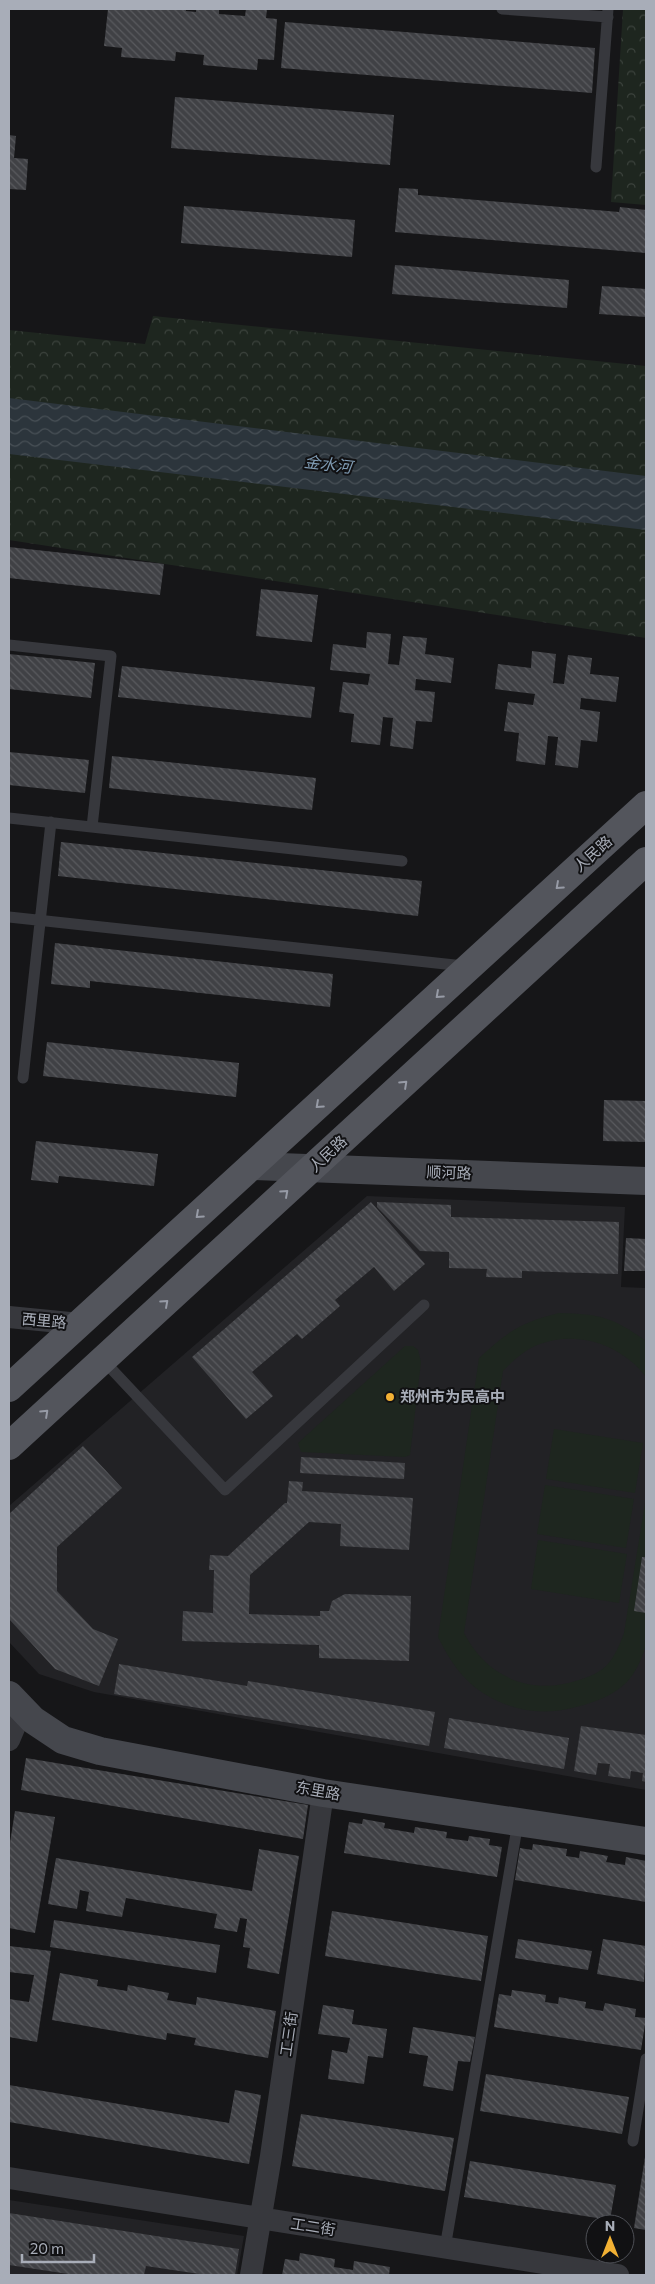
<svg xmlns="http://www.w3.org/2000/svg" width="655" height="2284" viewBox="0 0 655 2284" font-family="Commissioner,'Noto Sans SC',sans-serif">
  <defs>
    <pattern id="park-crowns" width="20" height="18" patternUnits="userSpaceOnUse" patternTransform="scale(1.25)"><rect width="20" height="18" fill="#1e261f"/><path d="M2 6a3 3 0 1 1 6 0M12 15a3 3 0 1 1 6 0" fill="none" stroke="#3c433d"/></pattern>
    <pattern id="water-waves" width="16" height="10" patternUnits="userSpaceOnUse" patternTransform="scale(1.25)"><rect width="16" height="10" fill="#2c353c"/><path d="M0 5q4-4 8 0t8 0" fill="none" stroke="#485056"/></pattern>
    <pattern id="building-back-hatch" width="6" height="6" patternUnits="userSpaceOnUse" patternTransform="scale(1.25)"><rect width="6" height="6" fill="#404145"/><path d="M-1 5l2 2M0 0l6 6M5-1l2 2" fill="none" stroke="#595a5e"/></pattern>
  </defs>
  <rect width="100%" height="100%" fill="#161618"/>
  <!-- built -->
  <path fill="#222225" d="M367,1196L625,1207L621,1287L646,1288V1790L94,1692L39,1674L9,1642V1506Z
    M9,2200L244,2236L237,2275H9Z"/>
  <!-- green -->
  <path fill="#1e261f" d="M559,1313C600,1314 612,1317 646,1341V1377C622,1345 578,1330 540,1344C525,1349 514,1360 503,1371L464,1633C487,1678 532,1696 579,1680C589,1677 601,1672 608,1664C616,1654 620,1644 624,1633L646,1497V1645C642,1659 636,1672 627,1682C617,1692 603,1699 590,1703C552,1716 518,1715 483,1693C462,1680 449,1659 438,1637L479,1358C509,1331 519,1323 559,1313Z
    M405,1346H413L418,1350L421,1362L410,1455L405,1457L301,1452L298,1443Z
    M554,1429L643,1443L635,1493L546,1479Z
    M545,1485L634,1499L626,1548L537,1534Z
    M538,1540L627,1554L619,1603L531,1589Z"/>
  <!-- park -->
  <path fill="url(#park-crowns)" d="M623,9H646V205L611,202Z
    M153,316L646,366V638L9,540V330L145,344Z"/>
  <!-- water -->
  <path fill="url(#water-waves)" d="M9,398L646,476V530L9,454Z"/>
  <!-- building -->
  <path fill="url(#building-back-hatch)" d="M108,9H186V11L196,12V9H219V14L245,16L246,9H267L266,18L277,19L274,60L258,59L257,70L203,65L204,55L176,52L175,61L121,57L122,48L104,46Z
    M285,22L595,48L592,93L281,68Z
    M175,97L394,115L390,165L171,148Z
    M9,135L16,136L14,158L28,159L26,190L9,189Z
    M399,188L418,189V195L619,212L620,207L646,210V253L395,232Z
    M184,206L355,220L352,257L181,243Z
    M395,265L569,280L567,308L392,294Z
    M602,286L646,289V317L599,314Z
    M9,547L164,564L160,595L9,578Z
    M261,589L318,595L312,642L256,636Z
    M367,632L391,634L388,664L399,665L403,636L427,638L425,654L454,658L451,683L416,679L415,690L435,692L432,722L416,721L413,749L390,746L393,718L383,717L380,745L351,742L354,714L339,712L343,682L368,685L370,674L330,670L333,644L366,648Z
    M532,651L556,654L553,683L564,684L568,655L592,658L590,674L619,677L616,702L581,698L580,709L600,712L597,742L581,740L578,768L555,765L558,737L548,736L545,765L516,761L519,733L504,731L508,702L533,705L535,694L495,689L498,664L531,668Z
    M9,654L95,663L91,698L9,689Z
    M122,666L315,687L311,718L118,697Z
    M9,752L89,760L85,793L9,785Z
    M112,756L316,778L312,810L109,788Z
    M61,842L422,881L418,916L58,876Z
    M55,943L333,974L330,1007L90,981V988L51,984Z
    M47,1042L239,1063L236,1097L43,1076Z
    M604,1100L646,1101V1142L603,1141Z
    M36,1141L158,1154L154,1186L59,1176L58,1183L31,1180Z
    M371,1202L425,1264L394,1291L374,1267L335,1300L340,1306L302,1339L297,1334L252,1372L273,1396L246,1419L192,1357Z
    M377,1202L451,1205V1217L619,1222L618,1274L522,1271V1278L486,1277L487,1269L449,1268V1252L420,1251L377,1207Z
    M626,1238L646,1239V1271H624Z
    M83,1446L122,1488L57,1547V1591L93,1629L118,1639L99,1686L55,1669L9,1619V1514Z
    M301,1457L405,1463L404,1479L300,1473Z
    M289,1481L303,1482L302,1491L413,1498L409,1550L340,1546L341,1524L309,1522L250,1575L249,1614L320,1616V1611H329L332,1601L345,1594L411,1596L409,1661L319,1658V1645L182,1641L183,1611L213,1613L214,1570H209L210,1555L228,1556L285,1503H287Z
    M642,1557H646V1613L634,1611Z
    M119,1664L247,1686L248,1681L435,1712L429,1746L114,1694Z
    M449,1718L569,1738L564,1769L444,1748Z
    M581,1726L646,1735V1782L642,1781L643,1773L631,1771L630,1779L608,1776L610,1764L598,1763L596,1775L574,1771Z
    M26,1758L308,1805L303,1839L21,1790Z
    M15,1811L55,1817L35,1933L9,1928V1849Z
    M363,1819L385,1823L384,1828L414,1833L415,1827L447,1832L446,1838L468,1841L469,1836L490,1839L489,1845L502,1847L497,1877L344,1853L349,1822L362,1824Z
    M533,1844L567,1849L566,1856L579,1858L580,1851L608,1856L606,1862L625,1865L626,1857L646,1861V1902L515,1880L520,1848L532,1850Z
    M259,1849L299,1856L279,1974L247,1968L250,1948L243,1947L247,1919L240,1918L237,1932L214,1928L217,1914L126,1898L122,1917L86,1911L89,1892L80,1890L77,1909L48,1904L56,1858L252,1891Z
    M332,1911L488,1936L481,1981L325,1956Z
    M54,1920L220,1945L216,1973L50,1947Z
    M518,1939L592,1951L588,1970L515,1958Z
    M603,1939L646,1946L644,1982L597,1974Z
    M9,1946L51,1951L37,2042L9,2037V1999L29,2002L34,1975L9,1972Z
    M60,1973L98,1980L97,1986L127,1991L128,1985L169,1993L167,2000L196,2005L197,1997L276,2011L268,2058L194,2045L196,2038L167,2033L166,2040L52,2020Z
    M512,1990L546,1995L545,2002L558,2004L559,1997L586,2002L585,2008L603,2011L605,2003L636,2009L635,2017L646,2018L641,2050L494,2027L499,1994L511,1996Z
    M323,2005L354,2010L352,2024L387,2029L383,2058L368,2056L364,2084L328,2079L332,2050L347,2053L350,2038L318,2034Z
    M413,2027L475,2037L470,2062L458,2061L453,2091L423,2086L428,2056L409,2053Z
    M486,2074L629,2097L622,2134L480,2111Z
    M9,2085L229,2123L235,2090L261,2095L249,2164L9,2122Z
    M301,2114L454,2138L445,2191L292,2166Z
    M645,2157H646V2230L634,2228Z
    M470,2161L616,2185L610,2220L464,2197Z
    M9,2213L239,2249L235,2275H206L146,2266L144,2275H75L9,2265Z
    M300,2253L335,2259L334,2267L353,2270L354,2261L390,2267L389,2275H282L285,2259L299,2261Z"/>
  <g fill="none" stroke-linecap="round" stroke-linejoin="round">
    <!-- lane -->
    <path stroke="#37383d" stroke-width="11" d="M502,9L608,17
      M596,167L608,9
      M9,645L111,656L92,827
      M9,818L402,861
      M9,917L464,966
      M23,1078L51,822
      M103,1360L225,1490L424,1305
      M633,2141L646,2059
      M445,2248L518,1822"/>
    <!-- street -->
    <path stroke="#37383d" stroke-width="22" d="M9,1317L80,1324
      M9,1740L22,1709
      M9,2178L618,2275
      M251,2275L271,2156L323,1793"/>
    <!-- secondary -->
    <path stroke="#45474d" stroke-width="28" d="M252,1166L646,1181
      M9,1695L33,1720L63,1740L100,1751L323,1793L646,1841"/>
    <!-- primary -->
    <path stroke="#53555c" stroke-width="28" d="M9,1388L646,805
      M9,1446L646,861"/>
  </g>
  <!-- one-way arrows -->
  <defs><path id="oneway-chevron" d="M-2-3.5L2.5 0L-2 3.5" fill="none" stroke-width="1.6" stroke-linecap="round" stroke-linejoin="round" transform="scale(1.25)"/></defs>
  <g stroke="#979ba6">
    <use href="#oneway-chevron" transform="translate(559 886) rotate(138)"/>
    <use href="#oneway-chevron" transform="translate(439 995) rotate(138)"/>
    <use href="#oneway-chevron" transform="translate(404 1084) rotate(-43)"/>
    <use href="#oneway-chevron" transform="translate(319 1105) rotate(138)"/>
    <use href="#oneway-chevron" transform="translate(285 1193) rotate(-42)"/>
    <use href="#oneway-chevron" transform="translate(199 1215) rotate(138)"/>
    <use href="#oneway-chevron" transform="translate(165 1303) rotate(-42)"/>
    <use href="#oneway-chevron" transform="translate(45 1413) rotate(-43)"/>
  </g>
  <!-- markers -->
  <circle fill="#f2b134" stroke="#111113" stroke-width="2" cx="390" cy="1397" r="5"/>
  <g text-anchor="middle" stroke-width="4" stroke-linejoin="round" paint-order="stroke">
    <!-- street labels -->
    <g font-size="15" fill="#a8adb8" stroke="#111113">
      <text transform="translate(593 854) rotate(-42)" y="5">人民路</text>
      <text transform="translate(328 1154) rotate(-43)" y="5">人民路</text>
      <text transform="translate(449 1173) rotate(2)" y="5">顺河路</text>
      <text transform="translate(44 1321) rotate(5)" y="5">西里路</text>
      <text transform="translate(318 1791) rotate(10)" y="5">东里路</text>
      <text transform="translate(289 2034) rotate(-82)" y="5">工三街</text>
      <text transform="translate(313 2227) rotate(9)" y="5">工二街</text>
    </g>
    <!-- poi labels -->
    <g font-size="15" font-weight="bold" fill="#a8adb8" stroke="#111113" text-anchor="start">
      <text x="400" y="1402">郑州市为民高中</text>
    </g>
    <!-- water labels -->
    <g font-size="16" font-style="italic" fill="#7f9bb3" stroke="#111113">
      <text transform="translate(328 464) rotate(7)" y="6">金水河</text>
    </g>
  </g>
  <!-- border -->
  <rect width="655" height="2284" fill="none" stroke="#a8adb8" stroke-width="20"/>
  <!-- north arrow -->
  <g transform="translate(610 2239)"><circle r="24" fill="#111113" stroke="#4d4f55"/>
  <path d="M0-4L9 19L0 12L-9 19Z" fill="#f2b134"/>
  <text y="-8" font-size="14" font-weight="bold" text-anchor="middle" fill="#a8adb8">N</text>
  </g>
  <!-- scale -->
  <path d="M22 2254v8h72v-8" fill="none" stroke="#a8adb8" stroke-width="2.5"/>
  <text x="30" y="2254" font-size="15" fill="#a8adb8" stroke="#111113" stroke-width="4" paint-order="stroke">20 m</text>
</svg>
